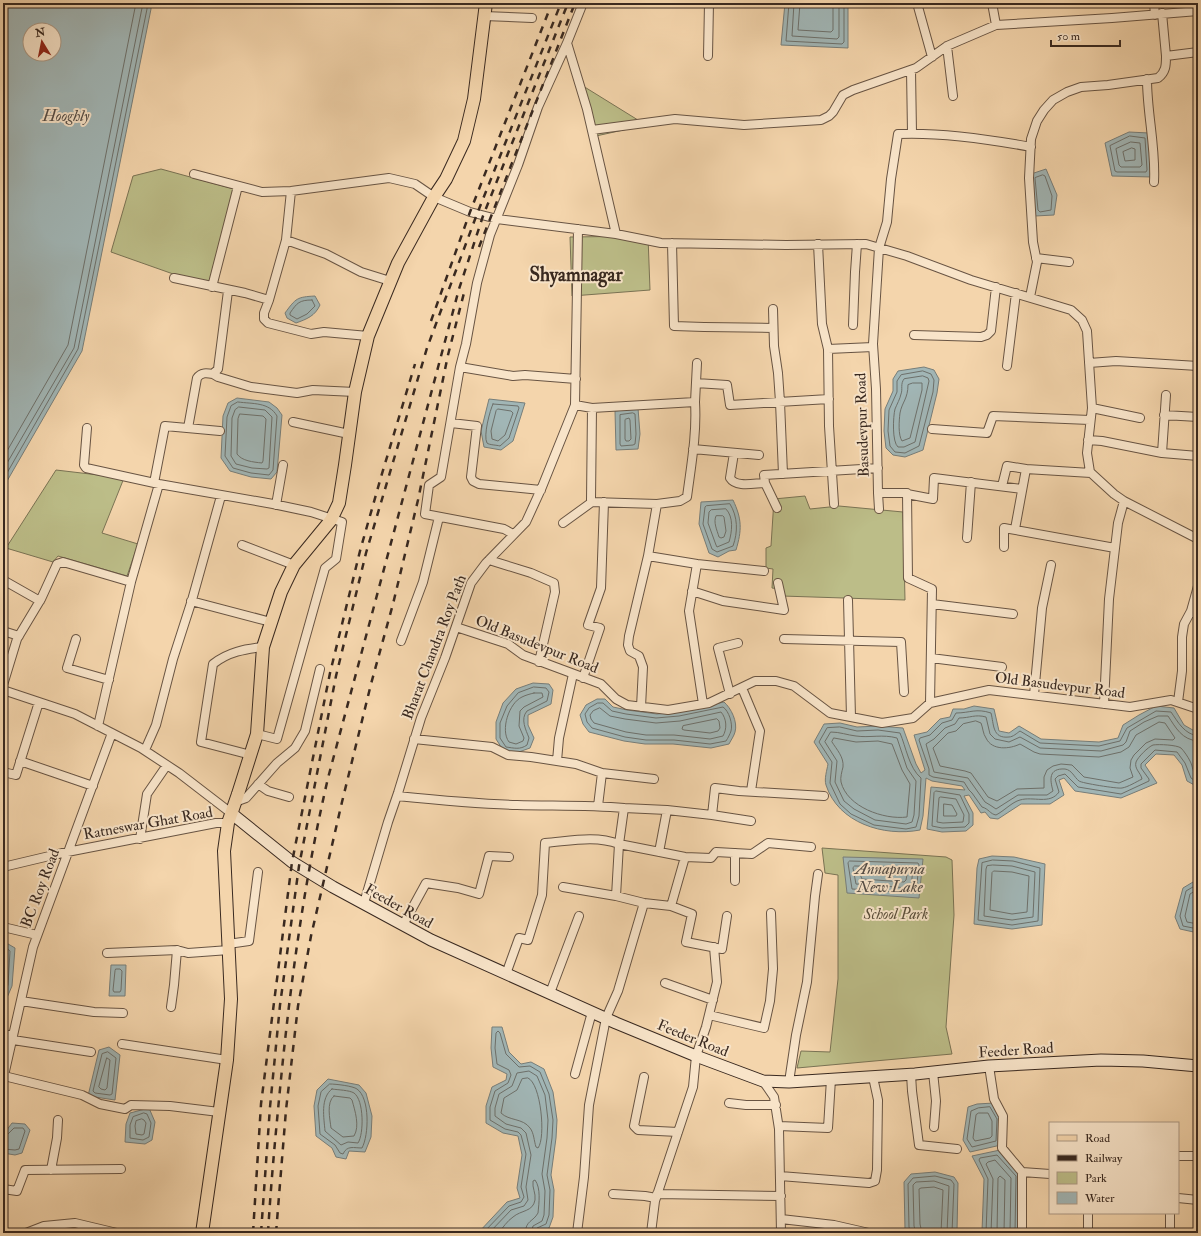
<svg xmlns="http://www.w3.org/2000/svg" width="1201" height="1236" viewBox="0 0 1201 1236" font-family="'IM FELL Double Pica',serif">
  <rect width="100%" height="100%" fill="#f4d5ac"/>
  <filter id="stains"><feTurbulence type="fractalNoise" baseFrequency=".005" numOctaves="4"/><feColorMatrix values="0 0 0 0 .2 0 0 0 0 .09 0 0 0 0 .02 0 0 0 .5 -.17"/></filter>
  <radialGradient id="worn" r=".72"><stop offset=".6" stop-color="#630" stop-opacity="0"/><stop offset="1" stop-color="#630" stop-opacity=".3"/></radialGradient>
  <!-- green -->
  <path fill="#bcbd88" stroke="#7a7354" d="M583,86L646,125L596,136Z
    M161,169L234,189L209,283L176,275L111,252L133,176Z
    M648,236L650,290L572,296L570,237Z
    M56,470L124,478L102,533L138,544L127,576L58,556L53,562L6,548Z
    M805,496L810,509L839,506L903,512L905,600L782,596L779,589L772,588L773,569L766,568V548L771,546L774,499Z
    M822,848L946,857L952,860L954,915L946,1027L952,1054L797,1068L801,1051L830,1052L838,979V875L825,873Z"/>
  <!-- water -->
  <path fill="#a1b6b6" stroke="#777e7a" fill-rule="evenodd" d="M3,3H151V9L82,351L3,488ZM30,30H54V54H30Z
    M785,3H848V48L781,45Z
    M1129,132L1149,133L1152,177L1112,176L1105,143Z
    M1046,169L1057,195L1054,215L1035,216L1031,174Z
    M315,296L320,305C315,316 307,319 296,323L287,318L285,313C296,298 297,297 315,296Z
    M924,367L934,370L939,379L937,393L923,450L905,457L893,455L886,448L884,431L885,409L893,391V379L898,371Z
    M237,398L269,402L277,408L282,415L277,472L271,479L251,477L230,471L221,458L223,416L228,403Z
    M489,399L525,403L513,441L501,450L484,447L481,431Z
    M638,408L640,434L638,449L616,450L615,411Z
    M733,500C742,519 742,530 736,550L729,551L718,557L709,553L699,524L701,502Z
    M533,683L549,684L553,690L551,704L528,715V725L534,738L530,748L516,753L503,750L496,739V722L503,703L516,689Z
    M597,699H605L613,707L627,710L657,714L678,712L724,702C731,708 738,722 735,732C734,736 731,740 729,744L711,748L673,744H645L624,741L589,732L583,724L580,715L586,705Z
    M974,706L994,709L999,731L1009,733L1019,726L1041,739L1099,742L1118,738L1123,725L1139,715L1156,706L1174,708L1184,725L1198,733V787L1187,781L1182,765L1174,755L1156,754L1145,765L1157,783L1121,798L1075,791L1064,778L1059,780L1064,795L1050,804H1021L998,819L990,818L985,812L981,813L969,795L964,796L973,813V825L966,831L942,832L927,829L931,787L965,790L962,786L932,781L926,778L923,816L920,830C884,837 838,823 826,785C824,779 827,770 828,764L814,742L824,724L840,723L857,727L878,726L903,728L916,764L921,773L925,770L914,735L927,732L940,719L950,717L953,709H964Z
    M992,856L1014,857L1045,864L1042,925L1012,929L974,924L977,868L979,859Z
    M843,857L923,859L919,898L847,893Z
    M1198,879V933L1180,929L1175,917L1183,888Z
    M3,941L15,948L12,986L6,1000H3Z
    M111,965H126L125,996H109Z
    M492,1027H502L509,1052L521,1064L531,1062L544,1069L553,1092L557,1120L556,1138L551,1175L554,1190L553,1217L549,1228L536,1233H478L507,1202L520,1198L517,1188L522,1155L518,1136L503,1133L486,1123V1106L492,1087L506,1080L507,1074L493,1067L491,1048Z
    M109,1047L120,1055L115,1100L88,1096L99,1050Z
    M328,1079L359,1085L366,1093L372,1116L371,1137L365,1152L349,1151L346,1159L336,1157L332,1148L316,1136L314,1106L317,1090Z
    M994,1103L1001,1119V1145L970,1152L963,1140L968,1107L977,1104Z
    M149,1108L155,1122L152,1140L145,1144L125,1142L126,1124L130,1113Z
    M12,1123L25,1124L30,1130L22,1153L15,1155L3,1153V1135Z
    M1000,1150L1020,1174L1018,1233H983L982,1231L984,1179L972,1156Z
    M935,1172L954,1177L958,1183L957,1231L955,1233H908L905,1229L904,1182L911,1174Z"/>
  <g fill="none" stroke-linecap="round" stroke-linejoin="round">
    <!-- shore -->
    <path stroke="#6d706b" stroke-width="1" d="M789,3L786,41L842,44L844,42V3
      M794,3L792,36L837,39L839,37V3
      M800,3L798,30L831,32L833,30V3
      M1130,136L1145,138L1147,170L1146,172H1117L1115,171L1110,146Z
      M1131,142L1140,143L1142,165L1140,167H1121L1119,165L1116,149Z
      M1132,148L1135,149V160L1125,161L1123,152Z
      M1043,175L1045,176L1052,196L1051,210L1040,212L1038,210L1035,178Z
      M312,300L315,306L307,314L297,319L290,315V313C297,303 299,300 312,300Z
      M923,371L931,374L934,380L933,392L919,446L905,453L895,452L890,446L888,431L889,410L897,392V381L901,375Z
      M923,376L928,378L929,381L915,442L904,447H898C892,442 893,417 895,409C897,404 900,399 901,394C903,389 900,384 904,379Z
      M913,383H922V390L910,438L902,441C898,435 899,421 900,413C902,402 908,399 908,385Z
      M238,402C253,404 269,402 277,416L273,470L269,475L251,473L233,468L225,456L227,417L231,406Z
      M493,404L518,406L519,408L509,438L500,446C497,445 489,445 487,443C483,436 490,410 493,404Z
      M239,407L265,410L272,417L269,468L267,469L252,468L236,464L231,456L232,418L235,410Z
      M498,409L511,411L513,413L505,435L498,441L492,439L491,431L496,411Z
      M633,413L635,414L636,434L635,444L633,445L621,446L620,444V415Z
      M240,414L263,416L266,419L263,461L262,463C253,462 242,461 237,454L238,419Z
      M626,419L629,418L630,420L631,439L629,441H626L625,439V420Z
      M3,458L68,345L136,3
      M3,470L74,348L142,8V3
      M3,480L78,349L147,9V3
      M730,504C738,517 738,532 733,546L717,552L712,549L703,524L705,507L706,506Z
      M726,509C734,517 732,532 729,542L717,547L716,545L708,523L709,512L711,510Z
      M723,516L724,517L726,531L724,537L721,538L719,537C717,530 713,522 716,516Z
      M534,687L546,688L549,692L547,701L527,711C520,719 526,730 529,738L527,745C520,750 514,748 506,747L500,738V723L507,706L518,693Z
      M534,693H542L543,697L524,707L520,711L519,726L524,738L523,741L516,744L509,742C500,730 509,703 522,697C526,695 530,694 534,693Z
      M598,703H603L612,711L626,714L656,718L679,716L723,707C729,711 733,724 731,731C730,734 728,738 726,741L710,744L674,740H646L625,737L592,728L587,722L585,714L589,708Z
      M600,708L610,716L625,719L656,723L680,721L721,712C727,719 727,729 723,736L710,739L674,735H646L626,732L594,723L591,719L590,715L593,711Z
      M717,719L719,721L720,728L718,731L710,733L684,730L682,729L683,726Z
      M976,721L981,723C983,728 983,734 986,738C992,751 1010,749 1020,744L1034,752L1040,754L1099,757L1121,752L1129,747L1136,735L1159,722L1165,723L1175,738L1173,740L1155,739L1146,743L1134,755L1131,760L1130,768L1133,777L1119,783L1084,777L1072,765L1061,764L1053,766L1047,770L1044,777V788L1017,789L997,801L988,797L971,773L965,771L940,766L933,748L948,733L956,731L963,724Z
      M840,727L857,731L878,730L900,733C906,747 909,768 921,778L919,816L916,827L906,829L874,825L851,814L840,804L830,783L832,762L819,742L827,728Z
      M831,732C840,732 847,735 856,736C869,738 883,734 897,738L907,768L916,781L914,815L912,822L906,824L875,820L854,809L844,801L835,782L837,761L825,742Z
      M1198,736C1184,734 1178,722 1171,712L1156,711L1127,728L1120,741L1099,746L1040,743L1020,731C1017,733 1013,737 1009,737C992,739 994,724 991,713C976,708 970,713 956,713L952,720L942,723L930,735L920,738L919,740L929,769V775L933,777L964,782L969,790L972,793L982,807C989,809 990,814 996,815C1004,811 1012,802 1020,800C1033,796 1050,805 1059,792L1055,779L1058,776L1065,774L1078,787L1121,794L1149,781V779L1141,768V764L1155,750L1177,752L1185,763L1191,778L1198,783
      M834,738L856,742L878,741L892,744L902,770L910,784L907,817C884,820 847,807 841,782C840,778 842,771 843,767C844,757 837,750 832,742Z
      M1198,741C1182,740 1176,728 1168,716H1158L1144,722L1130,731L1126,742L1123,745L1101,751L1040,748L1020,737L1009,742L995,739L990,734L986,717C975,714 970,718 959,718L955,724L945,728L934,739L926,744L934,772L968,778L985,802L990,805L996,809L1018,795H1047L1053,791C1050,780 1048,768 1065,769C1072,770 1074,777 1079,781C1081,783 1118,789 1122,788C1128,787 1136,782 1142,779C1141,773 1134,769 1136,762C1138,757 1148,747 1153,745C1159,744 1177,745 1181,748C1184,751 1188,757 1190,761C1193,766 1192,773 1198,777
      M936,791L960,795L969,814V823L965,827L942,828L932,826L934,793Z
      M941,797L956,799L964,815L963,822L943,823L937,822L939,798Z
      M944,804L952,805L957,814L956,816H944Z
      M993,860L1013,861L1040,868L1038,921L1012,925L978,920L982,863Z
      M850,861L918,863L919,865L916,892L914,893L852,889L848,863Z
      M993,865L1012,866L1035,872L1033,917L1012,920L984,916L986,869L987,866Z
      M855,866L912,867L913,869L911,887L909,888L856,884L853,868Z
      M994,871L1012,872L1029,876L1027,912L1012,914L990,910L992,873Z
      M862,872L905,873L907,875L906,880L904,882L862,879L860,874Z
      M1198,884L1186,891L1180,916L1183,926L1198,929
      M1198,889L1190,894L1185,916L1187,922L1198,924
      M3,945L10,951L8,985L3,996
      M116,969H120L122,971L121,990L120,992H114L113,990L115,971Z
      M108,1052L116,1058L112,1094L110,1095L95,1093L93,1091L102,1054Z
      M107,1058L110,1060L107,1088L105,1090L101,1089L99,1087Z
      M528,1078C541,1083 546,1138 538,1148L536,1147C534,1141 534,1133 530,1128C523,1118 509,1121 501,1113L504,1098L517,1090L522,1079Z
      M330,1084C336,1084 353,1086 357,1089C370,1098 369,1135 362,1148C354,1148 347,1145 343,1154L340,1153L335,1145L320,1134L318,1106L321,1092Z
      M332,1089C338,1090 349,1090 354,1093C364,1100 364,1134 358,1143L348,1142L341,1145L325,1131C324,1118 320,1098 332,1089Z
      M334,1096L350,1098L352,1100C355,1111 360,1126 354,1136L343,1137L331,1128C330,1119 326,1102 334,1096Z
      M990,1107L997,1119L996,1141L972,1147L967,1139L971,1111L978,1108Z
      M144,1113L147,1114L151,1123L149,1137L143,1140L130,1138V1125L133,1117Z
      M979,1113H988L992,1121V1136L990,1138L975,1141L973,1138L976,1115Z
      M142,1119L144,1120L146,1123L144,1134L142,1135L136,1134L135,1126L136,1121Z
      M3,1136L7,1135L14,1128H23L25,1131L19,1149L15,1150L3,1149
      M483,1233L509,1206L521,1202L524,1197L521,1187L526,1154L521,1135L518,1132L505,1129L490,1120V1107L495,1091L508,1083L511,1075L509,1070L497,1064L495,1048L496,1033L498,1031L500,1033L506,1054L519,1067L530,1066L540,1072L549,1094L553,1120L552,1138L547,1175L550,1190L549,1215L546,1224L537,1228L536,1233
      M489,1233L511,1210L524,1206L528,1200L526,1187L531,1155L526,1133L521,1128L506,1124L495,1116V1108L499,1094L512,1086L517,1073L529,1071L537,1076L545,1095L548,1120L547,1138L542,1174L545,1191L544,1215L542,1221L533,1226L531,1233
      M498,1233C503,1228 507,1221 513,1217C521,1210 533,1212 535,1200C536,1193 532,1188 533,1181L535,1180C541,1188 539,1203 538,1213C533,1222 526,1220 525,1233
      M911,1233L909,1227L908,1184L913,1178L935,1176L951,1180L954,1184L952,1233
      M916,1233L914,1226L913,1185L916,1182L934,1181L949,1186L947,1233
      M922,1233L920,1224L919,1189L921,1188L934,1187L943,1190L941,1233
      M986,1233L988,1179L979,1160L980,1158L997,1155L1016,1176L1015,1233
      M991,1233L993,1179L986,1164L988,1162L995,1160L1011,1178L1010,1233
      M997,1233L998,1178L1000,1176L1005,1180L1004,1233"/>
    <!-- street casing -->
    <g stroke="#685443" stroke-width="10">
      <path id="street" d="M583,3L567,43L587,109L616,234
        M917,3L932,57
        M992,3L996,25
        M1154,3L1155,15
        M1162,13L1166,56
        M484,16L532,18
        M567,43L538,107L518,165L490,235L477,283L466,344L460,367L513,376L525,375L576,379
        M947,46L953,96
        M708,56L709,3
        M911,70L912,133
        M1147,79C1147,114 1156,147 1154,182
        M592,130L675,119L744,125L821,120L829,116L833,112L843,95L853,90L916,68L947,46L996,25L1112,18L1198,11
        M194,174L262,192L291,191L389,178L415,184L434,197L470,212L497,219L616,234L661,243L786,245L866,244L907,256L971,280L1071,310L1082,320L1087,331L1092,408L1087,453L1090,472L1114,494L1124,501L1198,539
        M291,191L286,240L269,300L264,313V319L268,323L311,334L324,332L368,336
        M286,240L326,254L361,272L390,281
        M672,243L674,326L704,327L773,328
        M818,244L822,324L828,349
        M1036,258L1069,262
        M174,278L245,293L269,300
        M212,287L238,186
        M1030,297L1037,262L1033,242L1029,178L1031,139L1037,121L1044,110L1053,100L1067,92L1081,87L1108,85L1158,78C1166,72 1166,65 1166,56L1198,52
        M773,309L774,346L778,373L780,402L783,474
        M853,325L855,272L857,244
        M914,335L981,337L987,335L991,331L996,287
        M1089,363L1116,361L1198,366
        M1007,366L1016,293
        M460,367L441,477L429,485L425,514L504,529L513,534
        M213,374L218,377L251,387L297,393L313,390L355,392
        M696,383L727,385L730,405L829,399
        M695,402L697,363
        M575,405L592,408L695,402C697,434 691,466 687,497L680,501L657,504
        M592,408L591,500L592,502L657,504L648,556L697,564L689,611L703,704
        M1092,408L1140,418
        M1164,415L1198,417
        M293,422L349,434
        M451,423L477,426L471,477L473,481L479,484L541,490
        M87,428L84,465L86,468L159,484L273,504L311,512L342,522L336,559L325,568L277,739L257,734
        M188,428L197,378C201,372 207,373 213,374L218,369L228,291
        M932,429L987,433L993,416L1090,420
        M1088,440L1102,441L1162,453L1198,456
        M693,449L759,455
        M734,453L730,478C736,488 755,483 765,483
        M1162,453L1166,395
        M154,483L165,426L220,431
        M1002,486L1007,466L1026,469L1091,473
        M878,493L879,509
        M907,494L933,499L934,478L1022,489
        M834,504L829,426L828,349L873,347
        M276,505L283,465
        M777,508L765,483L764,475L878,468
        M563,523L592,502
        M1015,529L1026,469
        M967,538L971,482
        M242,545L294,565
        M1004,547V528L1115,548
        M489,560L531,573L554,583L555,592L539,662
        M697,564L764,571
        M3,580L40,601
        M1198,586L1191,611L1198,615
        M692,591L723,601L784,610L778,583
        M848,600L851,717
        M191,601L271,622
        M932,604L1013,614
        M456,627L508,644L523,655L601,684L616,699L627,705L668,710L709,703L755,681H776L794,686L830,713L882,723L913,718L930,703L989,690L1130,707L1171,700L1198,709
        M3,631L19,636
        M76,639L67,668L109,680
        M784,639L901,642L904,692
        M401,641L423,582L439,517
        M931,658L1002,667
        M583,678L600,628L588,625L601,588L604,502
        M3,685L17,639L41,599L57,564L63,562L131,582
        M742,688L760,731L751,791
        M3,690L75,714L141,748L179,773L231,813
        M730,694L718,648L738,643
        M1034,695L1042,608L1051,565
        M1178,702L1182,671V637L1184,624L1191,611
        M930,703L932,589L908,578L907,493H878L876,389L873,344L879,248L887,222L891,179L898,134C941,132 988,139 1031,147
        M1104,704L1109,599L1118,523L1124,501
        M641,707L643,667L639,656L630,651L628,645L629,636L648,556
        M98,726L131,582L159,484
        M414,739L492,747L508,755L531,757L576,764L602,773L654,779
        M145,750L156,725L173,659L192,600L221,496
        M251,755L201,742L213,664C228,652 245,649 263,647
        M20,761L93,786
        M557,761L559,738L573,674
        M3,772L16,775L39,702
        M258,784L268,791L289,797
        M397,796C437,800 477,804 517,805C552,806 588,805 624,808L619,844L685,857L711,858L716,852L752,854L768,843L811,847
        M235,802L246,798L277,763L295,748L305,731L320,669
        M598,806L602,773
        M624,808L667,810
        M712,815L715,788L739,791L824,796
        M140,839L147,794L167,765
        M659,852L667,810L712,815L751,821
        M3,867L62,853L216,823H228
        M735,881V853
        M563,887L616,896
        M364,903L388,822L398,793L421,718L445,658L471,583L486,563L526,522L542,487L575,405L578,229
        M671,906L685,857
        M403,925L426,883L458,888L479,894L489,856L509,857
        M3,927L37,935
        M228,944L249,941L258,872
        M107,953L177,950L188,953L229,950
        M506,974L519,938L528,940L542,895L545,843C570,841 595,835 619,844L616,896L644,903L671,906L692,914L686,942L722,949L727,916
        M665,983L713,1000
        M550,993L579,916
        M21,1001L94,1012L123,1013
        M171,1007L174,985L177,950
        M709,1015L764,1028L770,1001L773,969L771,913
        M3,1034L13,1036
        M13,1040L91,1052
        M122,1044L227,1060
        M989,1066L994,1099L1003,1116L1002,1148L1022,1172L1050,1174
        M933,1072L936,1101L934,1127
        M575,1074L592,1012
        M911,1074L912,1091L919,1145L957,1149
        M4,1076L82,1095L100,1104L125,1109L131,1105L170,1106L219,1112
        M644,1077L634,1126L638,1130L678,1132
        M3,1080L33,947L112,733
        M763,1081L774,1097L779,1129L781,1233
        M789,1082L796,1035L807,982L815,896L818,874
        M729,1103L746,1105H776
        M779,1126L828,1128L831,1079
        M1178,1156H1198
        M51,1170L57,1138L58,1120
        M1022,1172V1233
        M780,1176L869,1183L875,1181L877,1170L878,1100L873,1077
        M3,1189L17,1191L25,1170L121,1169
        M613,1194L645,1196L656,1198
        M657,1194L781,1196
        M1178,1198L1198,1200
        M1088,1213V1233
        M781,1219L834,1225L869,1233
        M26,1233L44,1226L75,1223L117,1233
        M577,1233L584,1177L589,1105L606,1018L618,991L644,903
        M651,1233L655,1201L693,1087L696,1056L706,1027L717,982L714,947
        M1170,1233V1213"/>
    </g>
    <!-- secondary casing -->
    <g stroke="#392920" stroke-width="13">
      <path id="secondary" d="M231,813L292,862L333,887L431,940L616,1023L696,1056L763,1081L789,1082L915,1074L989,1066L1101,1060L1143,1061L1198,1066"/>
    </g>
    <!-- primary casing -->
    <g stroke="#392920" stroke-width="14">
      <path id="primary" d="M202,1233L227,1060L231,999L224,851L228,823L238,794L257,734L263,647L281,592L294,565L331,520L339,503L345,465L355,392L368,336L398,263L434,197L446,179L464,141L474,99L486,3"/>
    </g>
    <!-- street -->
    <use href="#street" stroke="#f8e4c9" stroke-width="8"/>
    <!-- secondary -->
    <use href="#secondary" stroke="#f8e4c9" stroke-width="11"/>
    <!-- primary -->
    <use href="#primary" stroke="#f4d5ac" stroke-width="12"/>
    <!-- rail -->
    <path stroke="#392920" stroke-width="2.5" stroke-dasharray="7 7" stroke-linecap="butt" d="M479,247L575,3
      M431,321L470,212L552,3
      M253,1233L261,1104L292,862L330,673L360,551L381,477L415,364
      M261,1233L270,1107L280,1005L299,866L336,676L366,553L427,348L477,214L561,3
      M268,1233C271,1182 276,1130 281,1079C291,978 305,877 328,778L459,289L483,216L568,3
      M276,1233L286,1110L298,1006L311,936L342,802L371,684L393,604L418,500L448,355L465,289"/>
  </g>
  <g text-anchor="middle" stroke-width="4" stroke-linejoin="round" paint-order="stroke">
    <!-- street labels -->
    <g font-size="15" fill="#392920" stroke="#f8e4c9">
      <text transform="translate(862 425) rotate(-92)" y="5">Basudevpur Road</text>
      <text transform="translate(537 644) rotate(22)" y="5">Old Basudevpur Road</text>
      <text transform="translate(434 647) rotate(-69)" y="5">Bharat Chandra Roy Path</text>
      <text transform="translate(1060 685) rotate(7)" y="5">Old Basudevpur Road</text>
      <text transform="translate(148 823) rotate(-10)" y="5">Ratneswar Ghat Road</text>
      <text transform="translate(40 888) rotate(-69)" y="5">BC Roy Road</text>
      <text transform="translate(399 906) rotate(29)" y="5">Feeder Road</text>
      <text transform="translate(693 1038) rotate(22)" y="5">Feeder Road</text>
      <text transform="translate(1016 1050) rotate(-4)" y="5">Feeder Road</text>
    </g>
    <!-- park labels -->
    <g font-size="15" font-style="italic" fill="#5a4e3a" stroke="#f8e4c9">
      <text x="896" y="919">School Park</text>
    </g>
    <!-- water labels -->
    <g font-size="16" font-style="italic" fill="#534c46" stroke="#f8e4c9">
      <text x="66" y="121">Hooghly</text>
      <text x="890" y="874">Annapurna<tspan x="890" dy="18">New Lake</tspan></text>
    </g>
    <!-- district labels -->
    <g font-size="19" font-weight="bold" fill="#392920" stroke="#f8e4c9">
      <text x="576" y="281">Shyamnagar</text>
    </g>
  </g>
  <!-- margin -->
  <rect width="1201" height="1236" fill="none" stroke="#f4d5ac" stroke-width="16"/>
  <rect x="4" y="4" width="1193" height="1228" fill="none" stroke="#392920" stroke-width="2"/>
  <rect x="8" y="8" width="1185" height="1220" fill="none" stroke="#392920"/>
  <!-- legend -->
  <rect x="1049" y="1122" width="130" height="92" fill="#f8e4c9" stroke="#ac9985"/>
  <rect x="1057" y="1135" width="20" height="6" fill="#f4d5ac" stroke="#ac9985"/>
  <text x="1085" y="1142" font-size="12" fill="#392920">Road</text>
  <rect x="1057" y="1155" width="20" height="6" fill="#392920" stroke="#ac9985"/>
  <text x="1085" y="1162" font-size="12" fill="#392920">Railway</text>
  <rect x="1057" y="1172" width="20" height="12" fill="#bcbd88" stroke="#ac9985"/>
  <text x="1085" y="1182" font-size="12" fill="#392920">Park</text>
  <rect x="1057" y="1192" width="20" height="12" fill="#a1b6b6" stroke="#ac9985"/>
  <text x="1085" y="1202" font-size="12" fill="#392920">Water</text>
  <!-- north arrow -->
  <g transform="translate(42 42) rotate(350)"><circle r="19" fill="#f8e4c9" stroke="#ac9985"/>
  <path d="M0-3L7 15L0 10L-7 15Z" fill="#8f2418"/>
  <text y="-6" font-size="11" font-weight="bold" text-anchor="middle" fill="#392920">N</text>
  </g>
  <!-- scale -->
  <path d="M1051 40v6h69v-6" fill="none" stroke="#392920" stroke-width="2"/>
  <text x="1057" y="40" font-size="12" fill="#392920" stroke="#f8e4c9" stroke-width="3" paint-order="stroke">50 m</text>
  <rect width="100%" height="100%" filter="url(#stains)"/>
  <rect width="100%" height="100%" fill="url(#worn)"/>
</svg>
